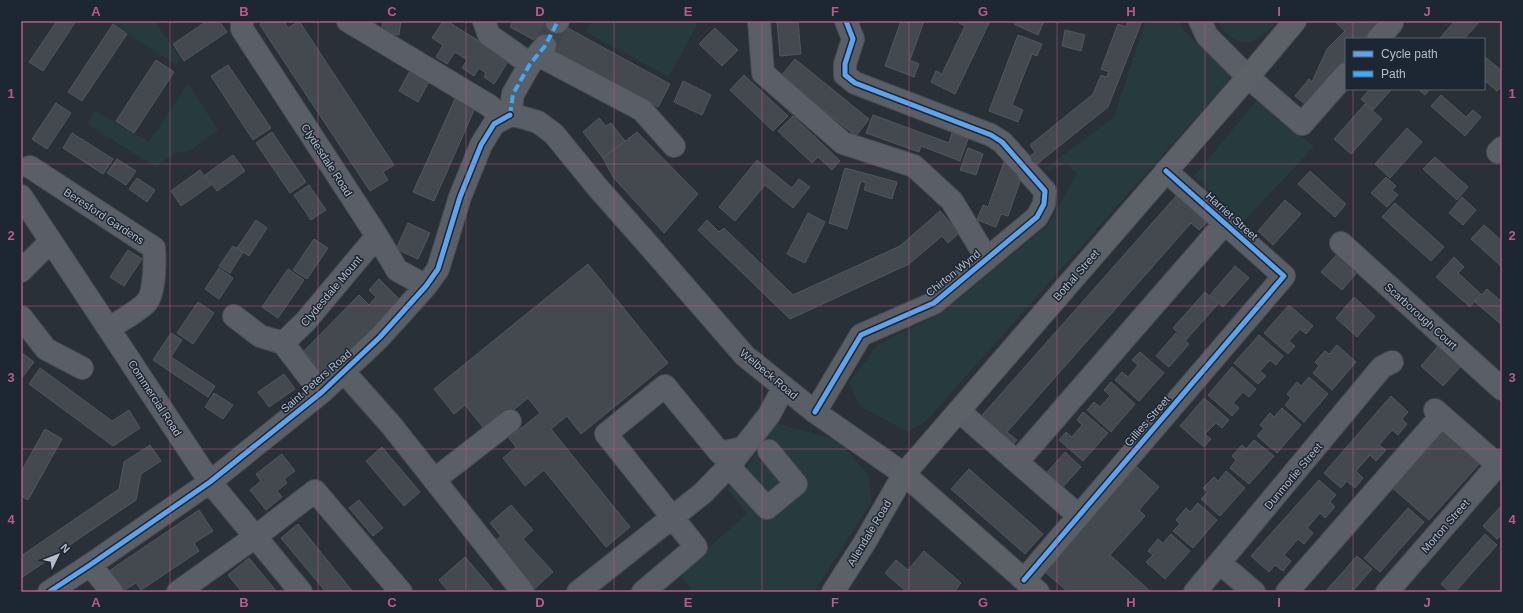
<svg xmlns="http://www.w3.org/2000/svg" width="1523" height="613" viewBox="0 0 1523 613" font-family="Arial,sans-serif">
  <rect width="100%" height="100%" fill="#2a3038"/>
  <!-- green -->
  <path fill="#273a3e" d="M109,21H159L156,23L180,58L176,65Z
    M591,21H699L669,77L586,32Z
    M1146,21H1179L1184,31L1232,77L927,420L908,432L860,406L849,383L878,344L938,315L1048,225L1077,173L1066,163L1050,171L1044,169L1114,117Z
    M1217,21H1279C1272,26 1261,38 1253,41C1239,47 1223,33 1217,21Z
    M188,83L218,130L190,151L175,153L156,167L87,124L95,111L149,142Z
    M1259,98L1314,147L1243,222L1194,176Z
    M775,423L838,440L868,475L872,501L814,592H687L691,588L678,574L747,514L727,488L744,473Z"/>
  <!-- building -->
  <path fill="#444950" stroke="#52575f" d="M57,21H76L43,71L29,62Z
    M207,21H219L227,32L184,61L173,44Z
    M262,21H284L288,28L299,21L394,165L383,172L388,180L370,191L260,25Z
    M383,21H401L399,35L381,32Z
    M443,21H447L509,60L494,84L484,77L486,73L479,68L474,76L462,68L467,60L455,52L447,64L436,57L443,45L432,38Z
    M513,21H555L670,84L658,107L510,27Z
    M777,21H798L801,54L780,56Z
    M901,21H924L910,60L919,64L914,77L885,66Z
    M961,21H984L989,23L955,94L931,82L936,71L942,74L965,26L959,23Z
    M1016,21H1044L1038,35L1014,24Z
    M1128,21H1142L1108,107L1022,176L1008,216L1001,214L996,227L977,220L983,205L988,207L1004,162L1017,167L1035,152L1030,145L1093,94L1101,75L1106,77L1109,72L1101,69L1118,24L1126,27Z
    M1334,21H1373L1377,25L1364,39H1346V59L1306,105L1295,96L1309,79L1312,82L1327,49L1345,31Z
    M1455,21H1480L1464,39H1439Z
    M113,24L127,34L82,101L68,92Z
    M715,28L738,50L722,66L699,44Z
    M1065,30L1085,35L1081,51L1062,46Z
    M1018,35L1042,44L1037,56L1032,54L1012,105L1023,110L1018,122L989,111Z
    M1484,56L1502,71V86L1497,91L1484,80Z
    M795,59L869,119L856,136L781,76Z
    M156,60L174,72L134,133L116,121Z
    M228,65L271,128L253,140L211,76Z
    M413,65L432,76L418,102L399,91Z
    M744,75L788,116L773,131L730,90Z
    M683,81L711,95L702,115L674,102Z
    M1370,89H1392L1373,110L1361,99Z
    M1418,89H1430L1425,95Z
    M1441,95L1466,117L1473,110L1481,117L1465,136L1431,106Z
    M455,99L475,108L434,201L413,192Z
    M56,103L71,113L47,149L32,139Z
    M1365,104L1382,119L1351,154L1334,139Z
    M873,115L949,143L952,133L968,139L960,161L921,146L919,152L866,133Z
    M793,116L840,161L832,170L818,157L812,163L778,131Z
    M599,118L606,126L611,123L625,141L603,158L583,132Z
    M1407,128L1422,142L1390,178L1375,164Z
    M272,132L306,182L290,193L256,143Z
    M637,132L698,194L664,233L613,177L603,158Z
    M72,133L113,159L103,174L63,148Z
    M968,148L983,154L976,175L960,170Z
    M233,155L245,171L217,191L205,175Z
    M1435,157L1468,187L1457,200L1423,169Z
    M117,159L136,171L126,185L107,173Z
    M757,160L792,188L799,179L810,187L793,208L765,185L735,221L719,207Z
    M845,168L897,182L892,199L864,190L866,183L861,181L847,229L829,223Z
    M200,170L211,185L181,206L171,191Z
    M1310,171L1346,204L1335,217L1298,184Z
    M1386,177L1396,186L1392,190L1398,195L1387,207L1371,193Z
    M137,178L155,190L147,202L129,189Z
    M309,185L326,210L311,220L294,195Z
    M1177,195L1207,222L1199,230L1191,223L1007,432L1017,440L1009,449L977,421Z
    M1462,197L1476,210L1463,225L1449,213Z
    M1285,200L1301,214L1273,245L1258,231Z
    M1395,203L1444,247L1431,261L1382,217Z
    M940,211L959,233L948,243L942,236L909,264L790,319L698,230L707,220L719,232L724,228L793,295L900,246Z
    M808,213L825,222L805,263L787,254Z
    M256,220L267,228L249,256L237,248Z
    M408,223L430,233L418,259L396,249Z
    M1484,225L1502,241V267L1471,239Z
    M314,239L328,248L307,279L293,270Z
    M233,246L243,252L230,273L219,266Z
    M128,250L142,259L124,286L110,277Z
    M1340,251L1360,269L1342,290L1321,272Z
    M1454,257L1464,267L1458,273L1481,294L1470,307L1436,277Z
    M588,264L668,363L581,434L567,416L551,429L630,527L606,547L544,470L525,486L503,458L516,447L509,438L540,413L528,398L487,432L465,405L454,414L434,389Z
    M1235,266L1249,278L1223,307L1210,295Z
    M219,268L233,278L219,299L205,289Z
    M288,269L304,280L278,318L262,307Z
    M379,279L401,301L325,378L311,364L314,362L303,352L359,295L369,305L376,297L369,290Z
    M1487,289L1502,302V325L1475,302Z
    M1205,292L1218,304L1186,340L1173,328Z
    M1354,297L1375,316L1357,337L1336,318Z
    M198,302L214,313L193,344L177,333Z
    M1289,305L1313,326L1306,334L1300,329L1289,341L1295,346L1288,354L1264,333Z
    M171,333L182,340L171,357L215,386L208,397L153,360Z
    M1176,333L1189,344L1169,367L1156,356Z
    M1259,335L1283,356L1276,365L1270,360L1260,371L1266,376L1258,384L1234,363Z
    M1440,344L1463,364L1443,386L1421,366Z
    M1337,345L1356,362L1332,390L1313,373L1319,366L1315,362L1325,351L1329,354Z
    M21,352L34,362L21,379Z
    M1140,352L1164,373L1139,401L1115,380L1122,372L1128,377L1138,365L1132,360Z
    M1232,367L1256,389L1249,397L1243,392L1233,403L1239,408L1232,416L1208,395Z
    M40,368L112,421L129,410L140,428L113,446L29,384Z
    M284,374L295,389L269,407L258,392Z
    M1309,377L1328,394L1304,422L1285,405L1291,398L1287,394L1297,382L1301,386Z
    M1111,382L1135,404L1111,432L1087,410L1094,402L1100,407L1110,396L1104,390Z
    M214,393L233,405L223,419L205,407Z
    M1391,396L1408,412L1402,419L1407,424L1398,435L1392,430L1379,445L1386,450L1376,461L1370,455L1356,471L1363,478L1355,488L1347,481L1341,488L1324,473Z
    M1204,398L1229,420L1222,428L1216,423L1205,434L1211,439L1204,447L1180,426Z
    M1282,408L1301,425L1277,453L1257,436L1264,428L1260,425L1270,413L1274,417Z
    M1083,412L1108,433L1083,461L1059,440L1066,432L1072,437L1082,425L1077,420Z
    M1440,427L1480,463L1429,520L1389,485Z
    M45,429L62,439L28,500L21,496V472Z
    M1254,440L1274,456L1249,484L1230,468L1236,460L1232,456L1242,445L1246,449Z
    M150,445L161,461L141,474L136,500L21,578V556L119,489L124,462Z
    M382,447L420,492L404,506L366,461Z
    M1065,452L1081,467L1060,490L1044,476Z
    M282,454L295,471L284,479L287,483L277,491L282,497L266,510L250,490L261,481L256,474Z
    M1137,467L1159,487L1139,510L1145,516L1110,555L1151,592H1068L1044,571Z
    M969,469L1043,534L1025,554L951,489Z
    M1226,471L1245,488L1220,516L1201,499L1208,492L1203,488L1214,477L1218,481Z
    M1319,480L1336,495L1330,502L1335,507L1325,518L1320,513L1307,528L1313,533L1304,544L1298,539L1284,555L1291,561L1283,571L1275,565L1269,572L1251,556Z
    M359,500L383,528L373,536L349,508Z
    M1198,503L1217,520L1193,548L1173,531L1180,524L1176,520L1186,508L1190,512Z
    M511,505L533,530L523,539L553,572L533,590L493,543L501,536L490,523Z
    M1502,505V534L1497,539L1483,526Z
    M1408,508L1424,522L1380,572L1364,558Z
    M199,510L213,531L194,543L199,551L141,590L136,583L123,591L109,571Z
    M298,524L353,592H326L281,538Z
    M1171,534L1190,551L1165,579L1146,562L1153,555L1148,551L1158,539L1163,543Z
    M1485,534L1497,545L1455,592H1450L1441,584Z
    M924,551L961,583L954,592H907L885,573L896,560L908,570Z
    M1357,556L1372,569L1352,592H1325Z
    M465,557L495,592H449L439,580Z
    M249,558L277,592H242L228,575Z"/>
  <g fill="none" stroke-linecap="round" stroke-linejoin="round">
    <!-- minor-tunnel -->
    <path stroke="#3f454e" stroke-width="22" stroke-dasharray="22 11" stroke-linecap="butt" d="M545,46L557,22"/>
    <!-- minor casing -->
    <g stroke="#484c53" stroke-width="24">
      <path id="minor" d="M242,21V29L377,236L397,270L426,286
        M348,21L490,106L502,119
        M484,21L489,35L530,64
        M759,21L763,73L843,143L914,166L952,201L987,259
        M846,21L853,39L845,64V75L855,83L991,135L1002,142L1021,163
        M1200,21L1207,36L1248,77L1302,124L1346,74
        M557,22L558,21
        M1378,39L1392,23L1390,21
        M538,55L642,110L674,146
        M510,115L521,117L538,122L554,134L598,188L645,241L745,356L815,412L904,474
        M510,115L513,94L530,64L545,46
        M1498,152L1502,148
        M30,167L154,248C155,260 155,294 146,303C137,312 120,321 110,328
        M21,196L210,482L301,592
        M1341,243L1502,389
        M21,271L51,241
        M234,316L260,336L283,343L309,377
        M21,317L46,349L82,368
        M283,343L305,322L377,236
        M344,372L391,425L523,592
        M1435,410L1498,465
        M959,411L1079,516
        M815,412L861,335L934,303L1037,217L1044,204L1045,191L1028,172
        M1017,462L1225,223
        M730,465L735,473L767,508L796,484L769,451
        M434,480L510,421
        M1220,563L1254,592
        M90,565L112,592
        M1024,580L1284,276L1166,171
        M49,592L90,565L210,482L322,392L380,337L426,286L438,269L460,197L481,145L494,124L510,115
        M178,592L255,537L315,491L401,592
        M578,592L703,493L730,465L769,415L784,387
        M643,592L696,547L606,434L665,386L720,453L743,448
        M1195,592L1382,367L1392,362
        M1287,592L1441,416
        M1387,592L1502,460"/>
    </g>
    <!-- major casing -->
    <g stroke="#484c55" stroke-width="24">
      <path id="major" d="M904,474L1038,592
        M833,592L865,542L904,474L1248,77L1295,21"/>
    </g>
    <!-- minor -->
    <use href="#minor" stroke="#5a5e66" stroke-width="22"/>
    <!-- major -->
    <use href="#major" stroke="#5c6168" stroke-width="22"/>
    <!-- quiet -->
    <path stroke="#3fa9f5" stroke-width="4" stroke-dasharray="8 4" stroke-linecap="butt" d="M510,115L513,94L530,64L545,46L558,21"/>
    <!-- cycleway casing -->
    <g stroke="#1d2633" stroke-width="8">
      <path id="cycleway" d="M815,412L861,335L934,303L1037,217L1044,204L1045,191L1002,142L991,135L855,83L845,75V64L853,39L846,21
        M1024,580L1284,276L1166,171
        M49,592L90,565L210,482L322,392L380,337L426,286L438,269L460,197L481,145L494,124L510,115"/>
    </g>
    <!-- cycleway -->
    <use href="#cycleway" stroke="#60a3ed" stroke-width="5"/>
  </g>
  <!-- grid -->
  <path fill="none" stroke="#bc5a87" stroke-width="1" stroke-opacity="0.55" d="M170,21V592M318,21V592M466,21V592M614,21V592M762,21V592M909,21V592M1057,21V592M1205,21V592M1353,21V39M1353,89V592M21,164H1502M21,306H1502M21,449H1502"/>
  <g text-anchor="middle" stroke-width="3" stroke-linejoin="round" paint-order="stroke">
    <!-- street labels -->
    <g font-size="11" fill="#b4bcc9" stroke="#1d2633">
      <text transform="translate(327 160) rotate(57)" y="4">Clydesdale Road</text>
      <text transform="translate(104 216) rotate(33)" y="4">Beresford Gardens</text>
      <text transform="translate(1232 216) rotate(42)" y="4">Harriet Street</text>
      <text transform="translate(953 273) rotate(-39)" y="4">Chirton Wynd</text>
      <text transform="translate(1076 275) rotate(-49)" y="4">Bothal Street</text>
      <text transform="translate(331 291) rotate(-50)" y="4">Clydesdale Mount</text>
      <text transform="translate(1421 316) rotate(42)" y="4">Scarborough Court</text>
      <text transform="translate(769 374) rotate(40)" y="4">Welbeck Road</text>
      <text transform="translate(316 381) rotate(-41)" y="4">Saint Peters Road</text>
      <text transform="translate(155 398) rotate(57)" y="4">Commercial Road</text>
      <text transform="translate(1147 421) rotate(-49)" y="4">Gillies Street</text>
      <text transform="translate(1293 476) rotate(-50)" y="4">Dunmorlie Street</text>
      <text transform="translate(1445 526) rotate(-49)" y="4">Morton Street</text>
      <text transform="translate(869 533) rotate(-59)" y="4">Allendale Road</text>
    </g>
  </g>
  <!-- border -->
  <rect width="1523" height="613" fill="none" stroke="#1d2633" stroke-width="44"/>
  <!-- legend -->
  <rect x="1345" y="38" width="140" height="52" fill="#1d2633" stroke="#59626f"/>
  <rect x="1353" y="51" width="20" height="6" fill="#60a3ed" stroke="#59626f"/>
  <text x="1381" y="58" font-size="12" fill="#b4bcc9">Cycle path</text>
  <rect x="1353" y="71" width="20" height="6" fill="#3fa9f5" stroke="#59626f"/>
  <text x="1381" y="78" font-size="12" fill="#b4bcc9">Path</text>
  <!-- north arrow -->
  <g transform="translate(58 555) rotate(47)" stroke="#1d2633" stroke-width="3" paint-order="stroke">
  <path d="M0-3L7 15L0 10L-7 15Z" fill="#b4bcc9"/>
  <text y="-6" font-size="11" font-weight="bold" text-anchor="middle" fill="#b4bcc9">N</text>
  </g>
  <rect x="22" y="22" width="1479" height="569" fill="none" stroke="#bc5a87" stroke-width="1.5"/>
  <g font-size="13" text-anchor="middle" font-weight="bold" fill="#bc5a87">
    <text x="96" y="16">A</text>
    <text x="244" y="16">B</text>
    <text x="392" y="16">C</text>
    <text x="540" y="16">D</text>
    <text x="688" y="16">E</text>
    <text x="835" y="16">F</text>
    <text x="983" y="16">G</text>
    <text x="1131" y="16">H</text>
    <text x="1279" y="16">I</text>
    <text x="1427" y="16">J</text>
    <text x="11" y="98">1</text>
    <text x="1512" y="98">1</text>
    <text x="11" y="240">2</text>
    <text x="1512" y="240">2</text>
    <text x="11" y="382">3</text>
    <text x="1512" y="382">3</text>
    <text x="11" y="524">4</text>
    <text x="1512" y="524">4</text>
    <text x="96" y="607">A</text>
    <text x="244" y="607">B</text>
    <text x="392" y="607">C</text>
    <text x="540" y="607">D</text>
    <text x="688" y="607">E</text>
    <text x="835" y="607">F</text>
    <text x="983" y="607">G</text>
    <text x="1131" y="607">H</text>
    <text x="1279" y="607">I</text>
    <text x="1427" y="607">J</text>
  </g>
</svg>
